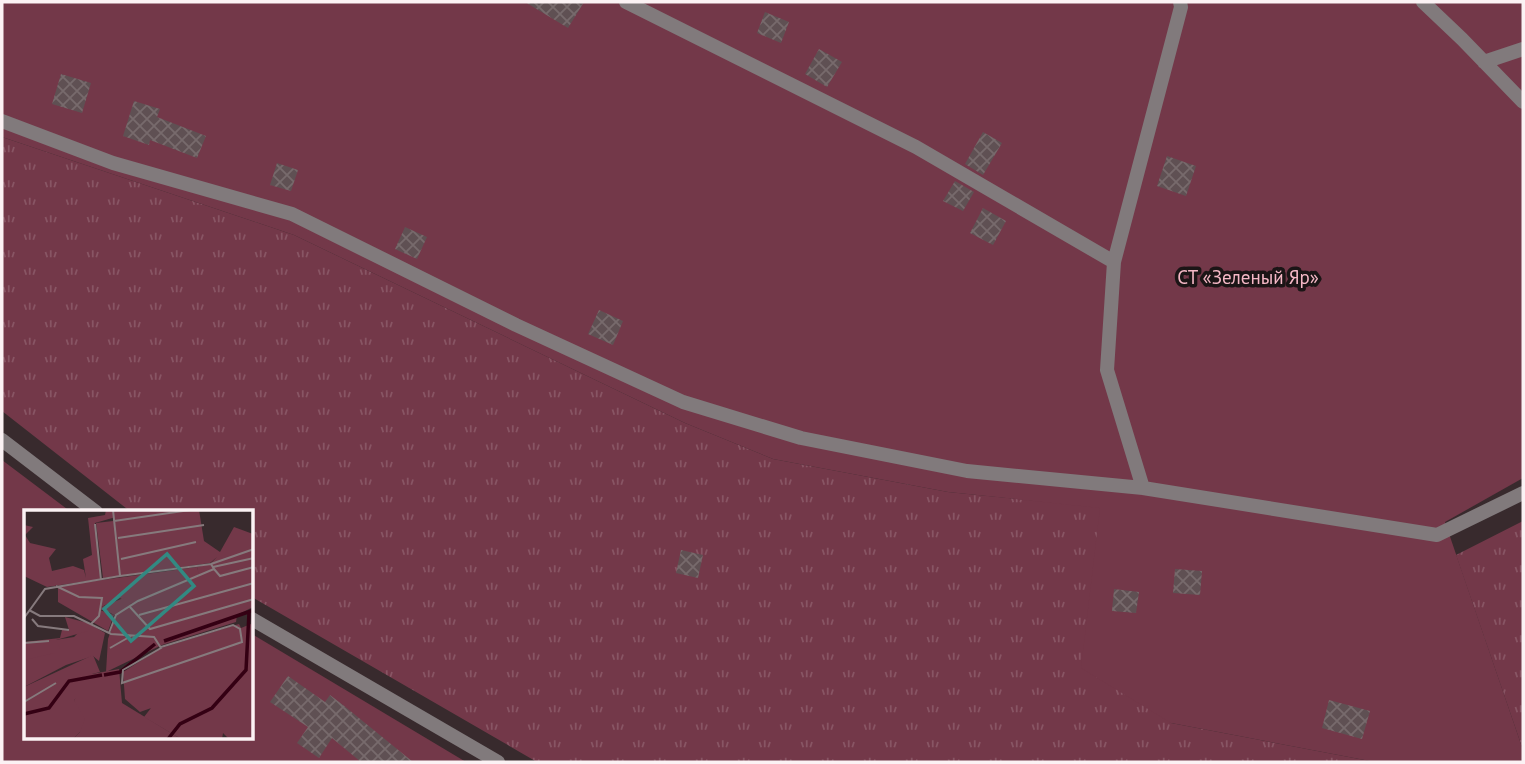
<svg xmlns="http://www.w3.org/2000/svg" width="1525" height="764" viewBox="0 0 1525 764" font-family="'PT Sans',sans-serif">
  <defs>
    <pattern id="grass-tufts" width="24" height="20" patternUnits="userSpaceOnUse" patternTransform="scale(1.75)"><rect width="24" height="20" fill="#733849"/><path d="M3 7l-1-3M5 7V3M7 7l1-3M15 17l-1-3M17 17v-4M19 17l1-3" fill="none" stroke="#885564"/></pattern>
    <pattern id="building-cross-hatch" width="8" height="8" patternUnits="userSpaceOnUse" patternTransform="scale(1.75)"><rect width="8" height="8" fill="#5f5053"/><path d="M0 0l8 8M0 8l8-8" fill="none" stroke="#776a6c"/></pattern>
  </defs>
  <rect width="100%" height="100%" fill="#382a2d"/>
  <!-- grass -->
  <path fill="url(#grass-tufts)" d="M2,137L294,235L685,423L773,459L948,492L1100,507L1171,723L1375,762H537L252,597V512H131L2,411Z
    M1523,521V750L1456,555Z"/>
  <!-- garden -->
  <path fill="#733849" d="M2,2H1523V478L1445,522L1523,750V762H1375L1171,723L1081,668L1100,508L948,492L773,459L685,423L294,235L2,137Z
    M2,460L71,512H26V738H252V634L466,762H2Z"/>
  <!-- building -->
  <path fill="url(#building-cross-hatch)" d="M525,2H584L568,28Z
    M765,12L789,22L781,43L757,33Z
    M819,49L842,62L827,87L805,74Z
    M61,74L91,83L82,113L52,104Z
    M134,101L160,109L157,117L206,136L197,158L150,140L149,145L123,136Z
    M983,132L1002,143L983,175L965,164Z
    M1167,156L1196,166L1186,196L1157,186Z
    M277,163L298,170L291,191L270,185Z
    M955,181L974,192L963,211L943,201Z
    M983,208L1006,221L993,245L970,233Z
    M405,227L427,237L417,259L395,249Z
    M599,310L623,321L613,345L588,334Z
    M681,550L703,555L698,578L676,573Z
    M1175,569L1202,571L1200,595L1173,593Z
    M1114,589L1139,592L1136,613L1112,611Z
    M288,676L325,702L330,695L343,705L413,762H361L332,738L319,758L297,743L308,727L270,702Z
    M1329,700L1370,711L1362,739L1322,728Z"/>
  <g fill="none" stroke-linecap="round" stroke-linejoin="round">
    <!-- street -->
    <path stroke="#817a7c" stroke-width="14" d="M626,2L916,147L1114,262
      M1423,2L1462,39L1523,102
      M1484,62L1523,49
      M2,121L113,163L292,214L516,325L683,402L801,438L967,471L1143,488L1437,535L1523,493
      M2,440L96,512
      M1143,488L1107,370L1114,262L1181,7L1180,2
      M252,619L498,762"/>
  </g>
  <g text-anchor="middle" stroke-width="7" stroke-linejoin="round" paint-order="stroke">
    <!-- park labels -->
    <g font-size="19" fill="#f5b8c6" stroke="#1b1516">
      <text x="1248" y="284">СТ «Зеленый Яр»</text>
    </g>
  </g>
  <!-- overview -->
  <g transform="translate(24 510)">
    <rect width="229" height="229" fill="#382a2d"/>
    <path d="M173,57L176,66L107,94L96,88L73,99L90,105L84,121L34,92V76ZM64,113L81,123L75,151L69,146L42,155L0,177V150L31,130L50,127ZM95,159L98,193L157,229H49L56,222L50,190L68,164Z" fill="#733849"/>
    <path d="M82,0H116L71,13L77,69L23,77L0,66V15L9,17L1,25L6,33L32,39L25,48L28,61L49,56L60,60L62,68L59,49L68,45L64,8L81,5Z" fill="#733849"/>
    <path d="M89,0H175L180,31L196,42L210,17L229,24V97L213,105L212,112L138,135L82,162L84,129L92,106L81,100H61V86L77,87L75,98L102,87L107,94L175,66L173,57L186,54L193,47L186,53L79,68L72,13L89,11ZM229,102V229H205L199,223L198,229H157L120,207L127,198L203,171L116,202L101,189L99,162L137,138L215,114L217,118L227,114ZM41,107L64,113V121L32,130L36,138L31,143L0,150V132L36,128L38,120H45ZM69,145L76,162L68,164L71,170L50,190L61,209L56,222L49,229H0V177Z" fill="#733849"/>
    <path fill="none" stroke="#340013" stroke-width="3.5" d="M140,131L230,100M80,165L96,162L131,134M0,204L25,198L45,171L78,165M144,229L156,214L188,198L222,160L225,103"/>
    <path fill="none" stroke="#867a7d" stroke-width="2" d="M90,11L166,0M71,14L77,70M94,28L180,15M97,49L172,32M187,54L230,39M189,57L230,48M190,59L196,66L230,57M32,76L55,87L78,88L75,106L67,114M106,97L126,119L230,89M5,100L16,106H50L87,124L130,127L137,138L99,160L98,173L218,132L216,119L209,115L137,137M115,105L230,73M0,108L21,79L96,66L89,0M8,109L14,116L45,120M85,123L92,105L114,91L190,59L187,54L96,66M0,133L25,131M86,138L107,126M0,192L32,173"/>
    <path fill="#328982" fill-opacity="0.15" stroke="#328982" stroke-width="3.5" d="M143,44L170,76L107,131L80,99Z"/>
    <rect width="229" height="229" fill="none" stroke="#fbf2f4" stroke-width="3.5"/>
  </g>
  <!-- border -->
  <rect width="1525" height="764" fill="none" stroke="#fbf2f4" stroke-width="7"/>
</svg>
